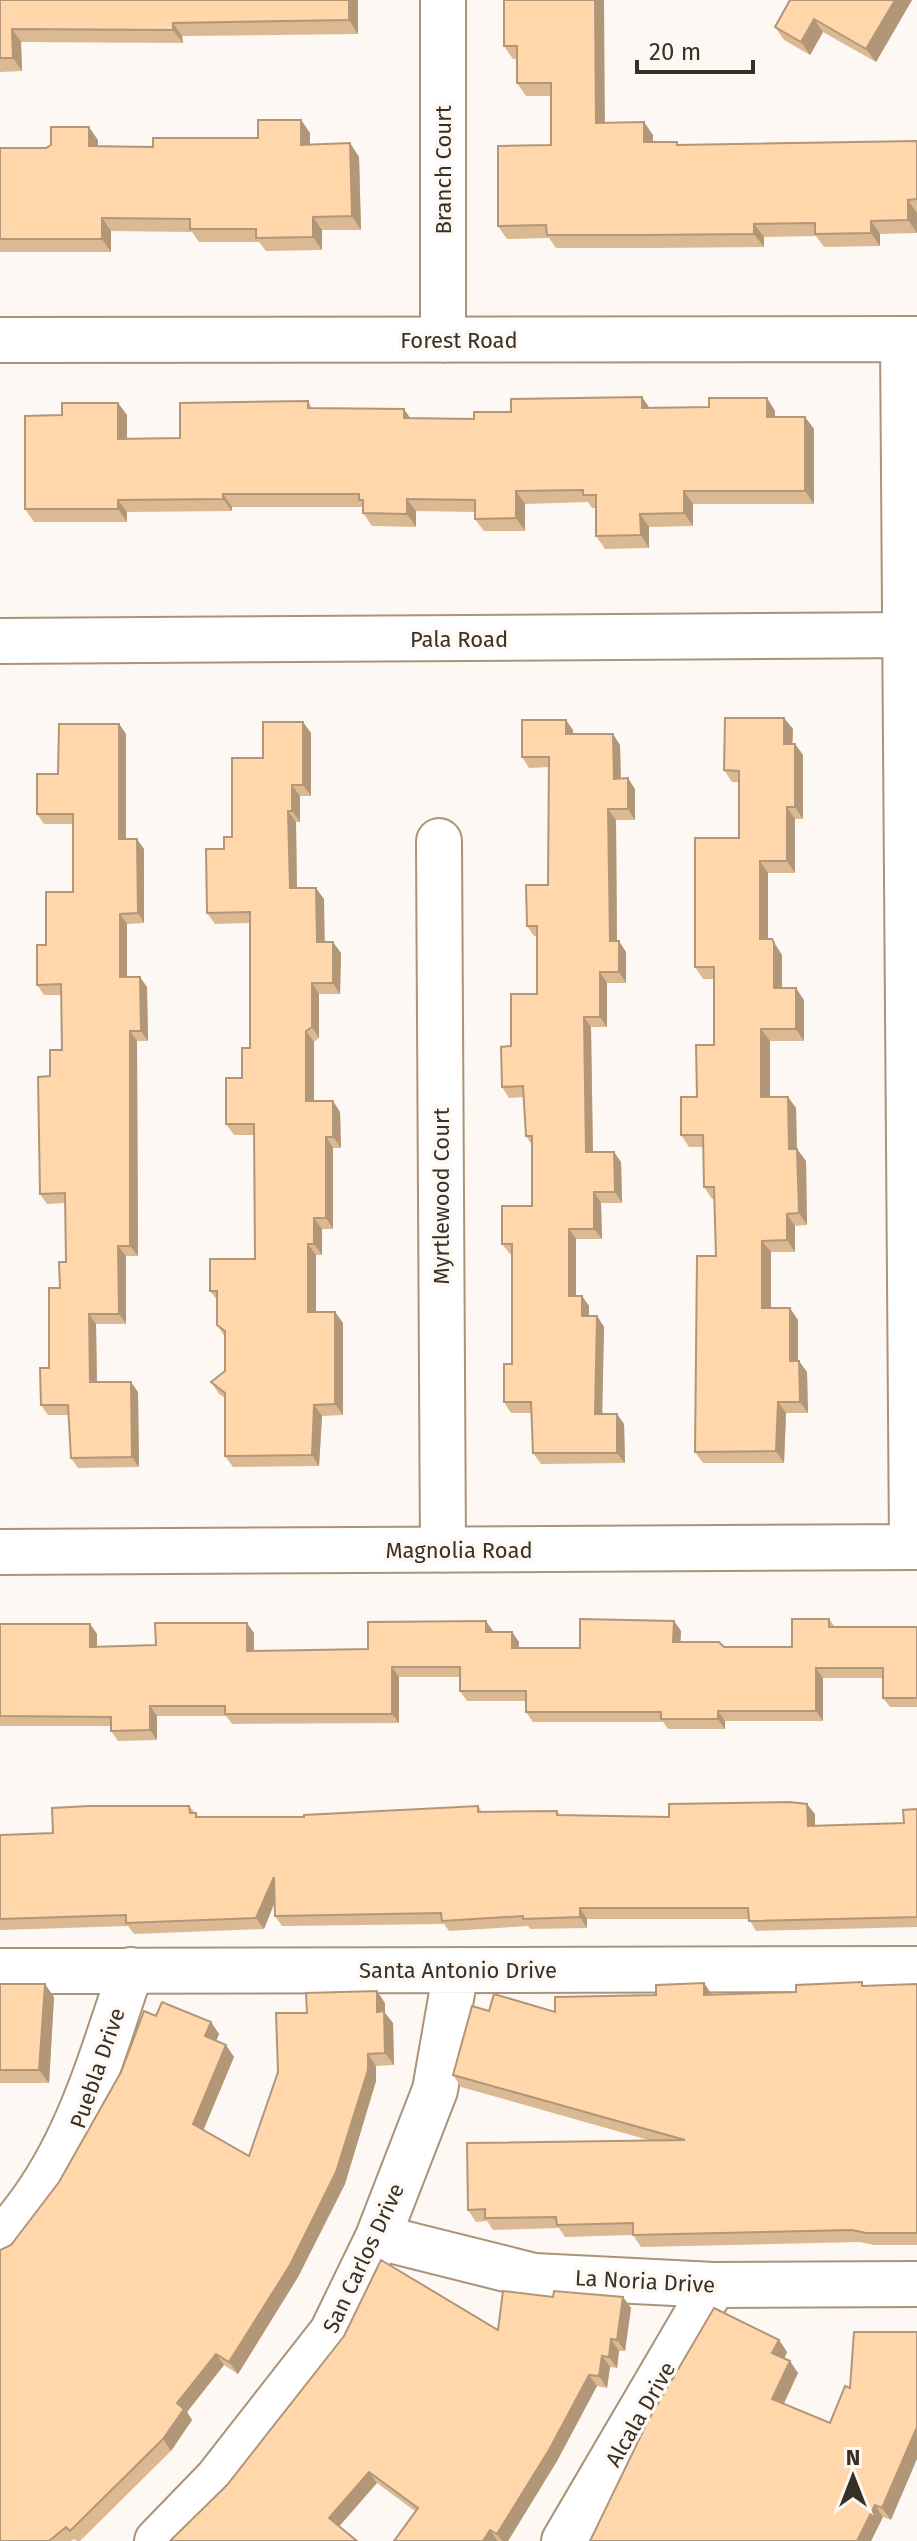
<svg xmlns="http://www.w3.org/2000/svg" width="917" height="2541" viewBox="0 0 917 2541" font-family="'Fira Sans',sans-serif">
  <rect width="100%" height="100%" fill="#fdf8f3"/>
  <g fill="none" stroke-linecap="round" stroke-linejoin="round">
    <!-- minor casing -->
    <g stroke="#ab9379" stroke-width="48">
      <path id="minor" d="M443,0V340
        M0,340L917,339
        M903,340L912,1547
        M0,641L917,635
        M439,841L443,1550
        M0,1552L917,1547
        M0,1971L917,1969
        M378,2237L534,2276L714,2285L917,2284
        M0,2240C73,2165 98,2066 131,1970
        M157,2541L217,2479L332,2332L378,2237L435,2090L456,1970
        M564,2541L714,2285"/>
    </g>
    <!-- minor -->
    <use href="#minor" stroke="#fff" stroke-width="44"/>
  </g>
  <!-- wall -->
  <path fill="#dbb993" d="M0,0H358V34L182,36L183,43L21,42L22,71L0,72Z
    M504,0L605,123L653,135V142H677L679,145L917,141V233L880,234V246L824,247L816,236L764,237V247L651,248H556L549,238L507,239L498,226L551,145V96H526L517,83V59H513L504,46Z
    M912,0L876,62L823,32L810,55L784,40L775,27Z
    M301,120L310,133V144L350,143L359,157L361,230H322V250L266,251L259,242H199L192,232L111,231V252H0V148H46L98,140V146L153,147L258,138Z
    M767,398L775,411V417H805L814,429V504H693V526L649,527V548L605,549L596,536V508H592L588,502L525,504V531H484L475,519V512L416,511V527L372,526L363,513V507H232V511L127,512V522H34L25,509L62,415L118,403L127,415V439L180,438L308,401L312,408L410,418L474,419L511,412L709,407Z
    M784,718L793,729L792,744H795L803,755V819H795V873H768V939L782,955V988L804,1000V1041H770V1097H788L796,1108L797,1149L806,1161L807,1225L795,1226V1252H771V1308L798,1320V1361L807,1372L808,1413H786L784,1463H703L695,1452L716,1256L715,1199H712L704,1187L703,1147H689L681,1135L697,1097L714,1045V979H703L695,967L739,838V782H732L724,770Z
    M119,724L126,734V839L144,849V923L127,924V977L147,987L148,1041H137L138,1256H126V1324H96L97,1382L138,1392L139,1467L78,1468L71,1458L69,1415H48L41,1405L49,1368L60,1288L66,1262L65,1203L47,1204L40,1194L50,1076L62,1050L61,995H44L37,985L46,945L73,892V824H44L37,814L58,774Z
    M573,730V734L620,745L621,779L635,789V820H616L617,941L626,952V983H607V1027H591L593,1152H614L621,1162L622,1203H601L602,1239H576V1296H582L589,1306V1316H597L604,1327L602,1414H617L624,1424L625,1463L541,1464L533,1453L532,1413H511L504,1402L512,1364V1254H510L502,1244L532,1206V1145L526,1136L523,1097L509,1098L502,1087L511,1046L537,994V936H534L527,926L548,885L549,767L529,768L522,757Z
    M311,733V796H300V822H296L297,888L324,899V942L341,953L340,994H319V1038L314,1042V1101H333L340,1112L341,1148H333V1229H322V1255H316V1312H335L343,1323V1415L322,1416L319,1466L233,1467L225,1456V1398L219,1394L211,1382L225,1371V1337L217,1325V1300L210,1291L255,1259L254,1135H234L226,1124L242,1078L250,1048V923L215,924L207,913L224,849L232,837L263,758Z
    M829,1619L835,1627H917V1707H890L883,1698V1678H823V1721H725V1729H668L663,1722H533L526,1712V1701H467L460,1691V1677H399V1723L232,1724L226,1716H157V1740L118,1741L111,1731V1726H0V1624H90L97,1634V1647L156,1645L254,1633V1651L368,1649L493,1631L512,1632L519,1642V1648H580L674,1621L681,1631L680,1642L724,1647H792Z
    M189,1806L199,1817H304L478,1806L482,1812L557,1811L560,1815L669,1817L815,1814V1826L904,1823L917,1809V1927L756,1931L749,1919H587V1928L530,1929L528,1926L449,1931L444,1924L282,1926L275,1916L274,1903L264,1929L134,1934L128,1926L0,1930V1835L53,1833Z
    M704,1983L712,1995L796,1992L864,1986L917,1984V2245H874L860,2242L641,2247L633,2235L565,2237L559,2228L493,2230L487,2221L476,2222L468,2210L652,2141L461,2087L453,2075L489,2011L555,2012L656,1995Z
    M0,1984L54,1997L49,2083H0Z
    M385,2003V2013L393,2023L394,2065L376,2066V2081L345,2184L298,2277L238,2374L224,2365L187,2412L192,2420L171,2451L80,2541H77L74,2539L71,2541H0L11,2245L59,2182L156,2016L211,2022L219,2034L216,2041L234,2057L203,2130L249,2156L307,2013Z
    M553,2297H623L631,2308L625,2351H619L617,2368L610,2367L607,2388L597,2386L557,2461L508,2541H394L415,2511L377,2483L170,2541L498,2330Z
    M779,2340L787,2352L784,2359L798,2373L784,2404L830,2423L891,2520L883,2517L871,2541H590Z"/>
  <!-- shaded-wall -->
  <path fill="#b29678" d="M349,0H358V34L349,20Z
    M595,0H604L605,136L596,123Z
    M895,0H912L876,62L866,49Z
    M814,19L823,32L810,55L801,42Z
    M173,23L182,36L183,43L173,30Z
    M12,29L21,42L22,71L13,58Z
    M301,120L310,133V158L301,145Z
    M644,122L653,135V155L644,142Z
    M89,127L98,140V159L89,146Z
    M350,143L359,157L361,230L352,216Z
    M908,200L917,213V233L908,220Z
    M313,217L322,230V250L313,237Z
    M102,218L111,231V252L102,239Z
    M871,221L880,234V246L871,233Z
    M754,224L764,237V247L754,234Z
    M642,397L651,410L642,408Z
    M767,398L775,411V429L767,417Z
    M118,403L127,415V452L118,439Z
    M404,409L413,422L404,418Z
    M805,417L814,429V504L805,491Z
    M516,491L525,504V531L516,518Z
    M684,491L693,504V526L684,513Z
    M223,494L232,507V511L223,499Z
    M407,499L416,511V527L407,514Z
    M118,500L127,512V522L118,509Z
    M640,514L649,527V548L641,535Z
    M784,718L793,729L792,755L784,744Z
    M566,720L573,730V745L566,734Z
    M303,722L311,733V796L303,785Z
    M119,724L126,734V849L119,839Z
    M613,734L620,745L621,789L614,779Z
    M795,744L803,755V819L795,807Z
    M628,778L635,789V820L628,809Z
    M292,785L300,796V822L292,811Z
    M787,807L795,819V873L787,861Z
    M608,809L616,820L617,952L610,941Z
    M288,811L296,822L297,900L290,888Z
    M137,839L144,849V923L138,913Z
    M760,861L768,873V951L760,939Z
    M316,888L324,899L325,953L317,942Z
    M120,914L127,924V987L120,977Z
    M772,939L782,955V1000L774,988Z
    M619,941L626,952V983L619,972Z
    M333,942L341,953L340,994L333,983Z
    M600,972L607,983V1027L600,1017Z
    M140,977L147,987L148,1041L141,1031Z
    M312,983L319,994V1038L312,1027Z
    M796,988L804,1000V1041L796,1029Z
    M584,1017L591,1027L593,1163L586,1152Z
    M761,1029L770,1041V1108L761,1097Z
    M130,1031L137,1041L138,1256L130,1246Z
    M306,1031L314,1042V1112L306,1101Z
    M788,1097L796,1108L797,1161L789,1149Z
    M333,1101L340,1112L341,1148L333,1137Z
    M326,1137L333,1148V1229L326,1218Z
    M797,1149L806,1161L807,1225L799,1213Z
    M614,1152L621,1162L622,1203L615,1192Z
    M594,1192L601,1203L602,1239L594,1229Z
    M787,1214L795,1226V1252L787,1240Z
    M314,1218L322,1229V1255L314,1244Z
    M569,1229L576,1239V1306L569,1296Z
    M762,1241L771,1252V1320L762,1308Z
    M308,1244L316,1255V1323L308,1312Z
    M118,1246L126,1256V1324L119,1314Z
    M582,1296L589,1306V1327L582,1316Z
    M790,1308L798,1320V1373L790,1361Z
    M335,1312L343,1323V1415L335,1404Z
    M89,1314L96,1324L97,1392L90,1382Z
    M597,1316L604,1327L602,1425L595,1414Z
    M799,1361L807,1372L808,1413L800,1402Z
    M131,1382L138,1392L139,1467L132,1457Z
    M778,1402L786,1413L784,1463L776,1451Z
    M314,1405L322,1416L319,1466L312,1455Z
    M617,1414L624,1424L625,1463L617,1453Z
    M486,1621L493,1631V1642L486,1632Z
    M674,1621L681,1631L680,1652L673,1642Z
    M247,1623L254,1633V1661L247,1651Z
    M90,1624L97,1634V1657L90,1647Z
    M512,1632L519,1642L518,1658L512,1648Z
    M392,1667L399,1677V1723L392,1714Z
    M816,1668L823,1678V1721L816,1711Z
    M150,1706L157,1716V1740L150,1730Z
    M718,1711L725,1721V1729L718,1719Z
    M807,1804L815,1814V1837L808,1826Z
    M274,1877L281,1887L264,1929L256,1918Z
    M580,1908L587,1919V1928L580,1917Z
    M704,1983L712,1995H704Z
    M45,1984L54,1997L49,2083L39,2070Z
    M377,1991L385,2003V2013L393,2023L394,2065L385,2053L377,2012Z
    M211,2022L219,2034L213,2048L205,2036Z
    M226,2045L234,2057L201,2136L193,2124Z
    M368,2054L376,2066V2081L345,2184L298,2277L238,2374L229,2362Z
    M623,2297L631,2308L625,2351L617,2340Z
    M611,2339L619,2351L617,2368L609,2357Z
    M779,2340L787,2352L781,2365L772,2353Z
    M216,2354L224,2365L187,2412L192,2420L171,2451L163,2439L177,2403Z
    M602,2356L610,2367L607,2388L599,2376Z
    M790,2361L798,2373L780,2411L772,2399Z
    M589,2375L597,2386L557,2461L508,2541H502L497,2534Z
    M917,2427V2459L891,2520L882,2508Z
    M369,2472L377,2483L337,2529L329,2518Z
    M875,2505L883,2517L871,2541H857Z
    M490,2530L498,2541H483Z"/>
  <!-- building -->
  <path fill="#ffd7ab" stroke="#b29678" stroke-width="2" d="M0,0H349V20L173,23V30L12,29L13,58H0Z
    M504,0H595L596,123L644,122V142H677V145L917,141V199L908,200V220L871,221V233L815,234V223L754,224V234L642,235H547L546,225L498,226V146L551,145V83H517V46H504Z
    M790,0H895L866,49L814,19L801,42L775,27Z
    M258,120H301V145L350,143L352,216L313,217V237L256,238V229H190V219L102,218V239H0V148H46L51,145V127H89V146L153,147V138H258Z
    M642,397V408L709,407V398H767V417H805V491H684V513L640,514L641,535L596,536V495H583V490L516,491V518L475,519V500L407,499V514L363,513V500H359V494H223V499L118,500V509H25V416L62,415V403H118V439L180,438V403L308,401V408L404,409V418L474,419V412H511V399Z
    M725,718H784V744H795V807H787V861H760V939H772L774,943V988H796V1029H761V1097H788L789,1149H797L799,1213L787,1214V1240L762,1241V1308H790V1361H799L800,1402H778L776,1451L695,1452L697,1256H716L714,1187H704L703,1135H681V1097H697L696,1045H714V967H695V838H739V771L724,770Z
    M522,720H566V734H613L614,779L628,778V809H608L610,941H619V972H600V1017H584L586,1152H614L615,1192H594V1229H569V1296H582V1316H597L595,1414H617V1453H533L531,1402H504V1364H512V1244H502V1206H532V1136H526L523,1086L502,1087L501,1047L511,1046V994H537V926H527L526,885H548L549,757H522Z
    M263,722H303V785H292V811H288L290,888H316L317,942H333V983H312V1027L306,1031V1101H333V1137H326V1218H314V1244H308V1312H335V1404L314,1405L312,1455L225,1456V1393L211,1382L225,1371V1331L217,1325V1291H210V1259H255L254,1124H226V1078H242V1048H250V912L207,913L206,849H224V837H232V758H263Z
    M59,724H119V839H137L138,913L120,914V977H140L141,1031H130V1246H118L119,1314H89L90,1382H131L132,1457L71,1458L68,1405H41L40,1368H49V1288H60L59,1262H66L65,1193L40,1194L38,1077L50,1076V1050H62L61,984L37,985V945H46V892H73V814H37V774H58Z
    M580,1619L674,1621L673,1642H719L724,1647H792V1619H829V1627H917V1698H883V1668H816V1711H718V1719H661V1712H526V1691H460V1667H392V1714H225V1706H150V1730L111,1731V1717L0,1716V1624H90V1647L156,1645L155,1623H247V1651L368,1649V1622L486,1621V1632H512V1648H580Z
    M789,1802L807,1804L808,1826L904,1823L903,1810L917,1809V1917L749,1921L748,1908H580V1917L523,1919V1916L442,1921L441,1913L275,1916L274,1877L256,1918L126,1923V1915L0,1919V1835L53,1833L52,1808L89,1806H189L190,1813H196V1817H304V1815L478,1806V1812L557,1811V1815L669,1817V1804Z
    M862,1982V1986L917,1984V2233H866L852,2230L633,2235V2223L557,2225L556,2217L485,2218V2209L468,2210L467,2143L685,2140L453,2075L472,2006L489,2011L494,1994L555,2012V1997L656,1995V1985L704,1983V1995L796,1992V1985Z
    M0,1984H45L39,2070H0Z
    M377,1991V2012L384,2011L385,2053L368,2054V2070L336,2172L290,2265L229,2362L216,2354L177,2403L184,2409L163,2439L70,2531L66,2527L49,2541H0V2250L11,2245L59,2182L121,2072L144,2011L156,2016L162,2002L211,2022L205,2036L226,2045L193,2124L249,2156L278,2072L276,2013H307L306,1993Z
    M381,2260L498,2330L503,2291L553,2297L554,2291L623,2297L617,2340L611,2339L609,2357L602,2356L599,2376L589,2375L549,2450L497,2534L490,2530L483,2541H394L418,2508L369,2472L329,2518L357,2541H170L227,2485L344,2336Z
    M714,2308L779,2340L772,2353L790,2361L772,2399L830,2423L845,2386L850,2388L854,2332H917V2427L882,2508L875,2505L857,2541H590L649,2419Z"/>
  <g text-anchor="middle" stroke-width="7" stroke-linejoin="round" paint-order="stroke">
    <!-- street labels -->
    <g font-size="22" fill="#393025" stroke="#fdf8f3">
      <text transform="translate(443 170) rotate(-90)" y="8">Branch Court</text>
      <text x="459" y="348">Forest Road</text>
      <text x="459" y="647">Pala Road</text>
      <text transform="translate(441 1196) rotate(-90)" y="8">Myrtlewood Court</text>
      <text x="459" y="1558">Magnolia Road</text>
      <text x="458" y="1978">Santa Antonio Drive</text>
      <text transform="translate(97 2068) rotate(-71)" y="8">Puebla Drive</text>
      <text transform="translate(363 2258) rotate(-65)" y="8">San Carlos Drive</text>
      <text transform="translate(645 2281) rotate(3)" y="8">La Noria Drive</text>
      <text transform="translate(640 2414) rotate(-60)" y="8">Alcala Drive</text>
    </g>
  </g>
  <!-- north arrow -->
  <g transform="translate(853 2477)" stroke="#fdf8f3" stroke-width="6" paint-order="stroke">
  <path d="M0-6L14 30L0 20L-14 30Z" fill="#393025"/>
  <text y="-12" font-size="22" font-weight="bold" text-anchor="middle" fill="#393025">N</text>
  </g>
  <!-- scale -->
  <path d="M637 60v12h116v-12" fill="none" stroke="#393025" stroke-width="4"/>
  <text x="649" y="60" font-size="24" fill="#393025" stroke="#fdf8f3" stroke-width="6" paint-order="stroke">20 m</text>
</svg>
